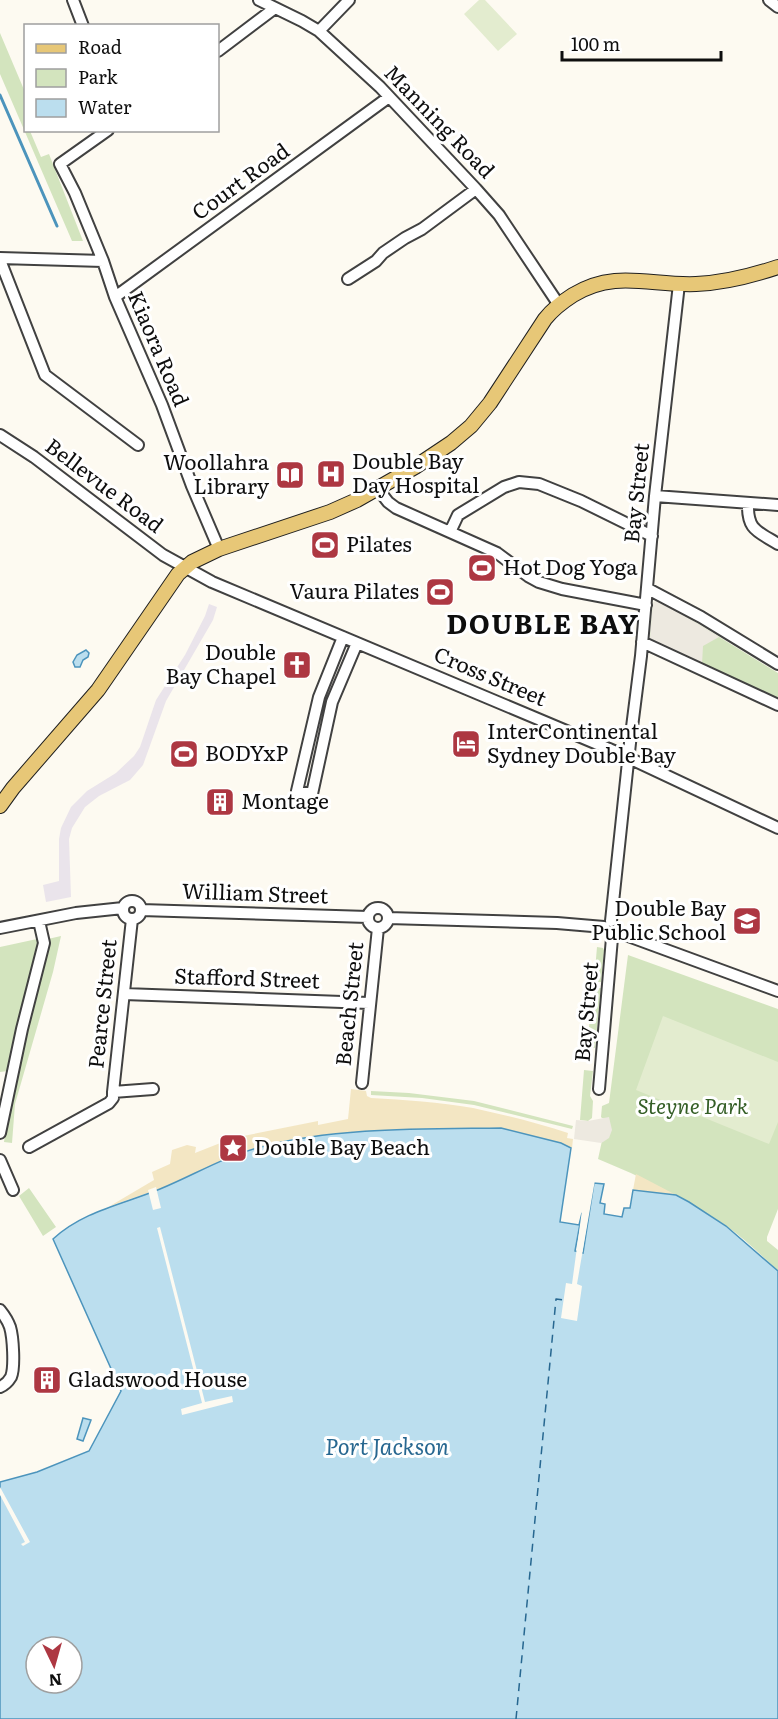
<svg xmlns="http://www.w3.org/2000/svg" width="778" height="1719" viewBox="0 0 778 1719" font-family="Literata,serif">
  <rect width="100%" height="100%" fill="#fdfaf1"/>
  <!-- industrial -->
  <path fill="#eae4eb" d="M209,604L217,607L213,620L166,701L143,765L130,780L99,796L85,807L72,828L69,839L71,897L46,902L43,885L59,881V839L61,828L71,807L87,791L116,773L134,756L140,747L156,700L185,655L205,616Z"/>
  <!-- green -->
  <path fill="#d3e4be" d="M0,33L25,92V111L24,112L26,130L30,131L41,157L49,154L83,241H72L0,74Z
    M657,600H659L778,673V699L651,640L650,638L653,603Z
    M61,936L53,972L15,1104L12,1143L4,1142C14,1073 32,1006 48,939Z
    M37,939L38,943L23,1003L8,1071L0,1072V947Z
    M597,947L603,948L604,950L601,982H594Z
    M628,955L778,1009V1209L767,1237V1241L778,1250V1271C761,1255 744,1238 725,1225C685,1198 642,1177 598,1159L607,1118H602L601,1117L602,1106L609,1103Z
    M593,988H601L595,1048L587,1047Z
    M584,1070L593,1071L590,1096L593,1101L592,1118L588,1121L580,1120Z
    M371,1091L409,1093L474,1101L573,1126L572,1129L474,1105L422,1098L371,1095Z
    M29,1188L56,1227L43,1236L19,1196Z"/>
  <!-- sand -->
  <path fill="#f3e6c3" d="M351,1089L366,1091L367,1096L371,1098C405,1100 439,1102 473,1108C505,1115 537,1123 568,1133L567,1138L573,1139L572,1148L561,1143L501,1128L425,1129L346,1134L294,1139L259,1147L223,1160L162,1188L110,1206L154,1180L152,1172L170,1164L172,1150L187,1145L196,1147L195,1153L233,1138L318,1121V1125L348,1119Z
    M636,1174L676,1195L633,1190Z"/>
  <!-- pitch -->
  <path fill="#e3eccf" d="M479,0H485L517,34L498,51L464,14Z
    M663,1016L778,1062V1122L769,1144L636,1090Z"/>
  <!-- plaza -->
  <path fill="#ede9e0" d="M657,600H659L719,637L703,646L702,664L650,639L653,603Z
    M609,1117L612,1130L609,1138L603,1142L601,1143L574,1139L576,1120L588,1121Z"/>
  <!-- water -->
  <path fill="#bbdeee" stroke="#4c94bc" stroke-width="1.5" fill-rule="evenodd" d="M86,650L89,653L88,657L83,660L80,667H75L73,662L77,655Z
    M501,1128L561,1143L571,1148L560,1222L579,1225L582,1213L575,1251L583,1253L594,1183L604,1184L600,1203L605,1204L604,1214L622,1217L624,1208H630L633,1190L676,1195L689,1202L726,1226L778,1271V1719H0V1482L37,1472L89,1451L121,1391L53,1239C83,1211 124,1204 160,1189C194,1175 225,1156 261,1147C336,1127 423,1129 501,1128ZM36,1647H72V1683H36Z
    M83,1418L91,1420L83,1441L77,1439Z"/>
  <!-- pier -->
  <path fill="#fdfaf1" d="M595,1180L577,1284L582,1286L577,1321L561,1318L566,1283L572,1284L582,1210L585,1213L579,1250H580L591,1183Z
    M156,1187L161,1208L153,1210L148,1190Z
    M160,1227L205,1402L232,1396L233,1402L182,1415L181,1409L202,1403L157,1228Z
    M0,1487L30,1542L23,1546L21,1544L25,1542L0,1495Z"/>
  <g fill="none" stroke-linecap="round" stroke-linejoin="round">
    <!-- stream -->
    <path stroke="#4c94bc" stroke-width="3" d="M0,95L57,226"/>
    <!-- ferry -->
    <path stroke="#276790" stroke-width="1.5" stroke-dasharray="8 6" stroke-linecap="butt" d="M516,1719L556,1299L563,1300"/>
    <!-- minor casing -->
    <g stroke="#414141" stroke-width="14">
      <path id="minor" d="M73,0L83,26
        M259,0L302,21L319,31L380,87L476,189L499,215L559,305
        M769,0L778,7
        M319,31L349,0
        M218,51L275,8
        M108,130L60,164L75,193L103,261L115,297L162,405L192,486L219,549
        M0,258L103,261
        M0,260L45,375L138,445
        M348,279L376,261L383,253L405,238L422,229L476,189
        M115,297L389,97
        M0,435L34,457L163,555L212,582L614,751L778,828
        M378,489L388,502L396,508L497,553L528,576L539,582L562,589L646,605
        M655,496L778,505
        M748,503C747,530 757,531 778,544
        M450,532L458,515L504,487L519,482L539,484L581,501L652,536
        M648,589L701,617L778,664
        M343,637L319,697L297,791L312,794L332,702L357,643
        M642,642L778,705
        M123 910a9 9 0 1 1 18 0a9 9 0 1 1-18 0Z
        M368 918a10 10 0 1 1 20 0a10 10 0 1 1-20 0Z
        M141,910L368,917
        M388,918L557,923L604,927
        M611,921L630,743L641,656L655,496L679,284
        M0,928L76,913L123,908
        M620,933L778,991
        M124,994L369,1003
        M362,1083L378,928
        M599,1089L612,938
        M113,1092L132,919
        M0,1133L22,1029L44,943L39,921
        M29,1147L109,1103L113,1098V1092L153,1089
        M0,1160L13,1190
        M0,1310C4,1315 8,1321 10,1327C13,1337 15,1367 11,1377C8,1382 5,1385 0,1387"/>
    </g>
    <!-- major casing -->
    <g stroke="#1f1f1f" stroke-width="16">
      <path id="major" d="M0,806L13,788L98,690L178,574L192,562L219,549L330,512L357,500L415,467L451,443L471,426L490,403L545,319C553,309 562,302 573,295C615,269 651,286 696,284C724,283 751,276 778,267"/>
    </g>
    <!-- minor -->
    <use href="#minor" stroke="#fff" stroke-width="10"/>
    <!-- major -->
    <use href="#major" stroke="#e7c777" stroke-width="14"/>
  </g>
  <!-- icons -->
  <defs>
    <g id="hospital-square" transform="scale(1.5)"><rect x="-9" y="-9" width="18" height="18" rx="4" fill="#ad3742" stroke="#fff"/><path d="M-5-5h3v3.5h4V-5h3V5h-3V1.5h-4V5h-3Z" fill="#fff"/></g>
    <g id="library-square" transform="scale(1.5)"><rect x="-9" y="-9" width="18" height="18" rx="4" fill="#ad3742" stroke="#fff"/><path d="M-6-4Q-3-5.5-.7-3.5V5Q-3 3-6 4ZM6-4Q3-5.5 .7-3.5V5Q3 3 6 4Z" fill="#fff"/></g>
    <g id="stadium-square" transform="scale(1.5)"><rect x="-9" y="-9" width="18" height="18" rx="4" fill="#ad3742" stroke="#fff"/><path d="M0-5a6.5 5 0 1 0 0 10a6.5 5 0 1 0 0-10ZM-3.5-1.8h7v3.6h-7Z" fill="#fff"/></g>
    <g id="church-square" transform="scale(1.5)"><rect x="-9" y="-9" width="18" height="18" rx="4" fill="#ad3742" stroke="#fff"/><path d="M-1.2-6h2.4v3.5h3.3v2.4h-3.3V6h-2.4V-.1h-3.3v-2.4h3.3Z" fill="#fff"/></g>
    <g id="hotel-square" transform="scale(1.5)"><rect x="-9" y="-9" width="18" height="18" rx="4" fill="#ad3742" stroke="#fff"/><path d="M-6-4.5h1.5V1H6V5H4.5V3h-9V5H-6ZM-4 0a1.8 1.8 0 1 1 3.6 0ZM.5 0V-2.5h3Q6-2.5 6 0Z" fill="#fff"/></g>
    <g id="building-square" transform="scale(1.5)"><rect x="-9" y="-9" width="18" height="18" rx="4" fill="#ad3742" stroke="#fff"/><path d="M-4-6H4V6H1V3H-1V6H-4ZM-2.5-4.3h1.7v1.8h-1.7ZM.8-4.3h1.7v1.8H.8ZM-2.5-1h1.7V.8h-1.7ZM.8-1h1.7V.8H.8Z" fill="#fff"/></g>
    <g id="school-square" transform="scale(1.5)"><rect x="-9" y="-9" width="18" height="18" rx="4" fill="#ad3742" stroke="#fff"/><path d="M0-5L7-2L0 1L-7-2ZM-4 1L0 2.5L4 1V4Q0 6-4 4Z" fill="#fff"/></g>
    <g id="sight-square" transform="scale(1.5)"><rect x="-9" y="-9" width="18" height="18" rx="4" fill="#ad3742" stroke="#fff"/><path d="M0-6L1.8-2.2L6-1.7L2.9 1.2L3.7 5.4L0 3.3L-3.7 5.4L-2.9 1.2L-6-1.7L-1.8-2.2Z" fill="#fff"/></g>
  </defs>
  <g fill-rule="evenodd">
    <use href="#hospital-square" x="331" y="474"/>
    <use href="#library-square" x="290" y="475"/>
    <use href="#stadium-square" x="325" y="545"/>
    <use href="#stadium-square" x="482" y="568"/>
    <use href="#stadium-square" x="440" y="592"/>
    <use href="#church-square" x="297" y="665"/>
    <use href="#hotel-square" x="466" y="744"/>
    <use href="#stadium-square" x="184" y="754"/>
    <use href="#building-square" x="220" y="802"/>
    <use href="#school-square" x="747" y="921"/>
    <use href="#sight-square" x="233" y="1148"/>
    <use href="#building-square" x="47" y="1380"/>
  </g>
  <g text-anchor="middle" stroke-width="6" stroke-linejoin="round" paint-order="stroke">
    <!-- street labels -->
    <g font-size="21" fill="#0e0e0e" stroke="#fff">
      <text transform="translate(439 122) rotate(46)" y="7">Manning Road</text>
      <text transform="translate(241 182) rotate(-36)" y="7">Court Road</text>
      <text transform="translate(158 349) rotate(67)" y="7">Kiaora Road</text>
      <text transform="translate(104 486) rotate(37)" y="7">Bellevue Road</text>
      <text transform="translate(637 493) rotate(-84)" y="7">Bay Street</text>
      <text transform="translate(490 677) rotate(23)" y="7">Cross Street</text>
      <text transform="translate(255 894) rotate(2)" y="7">William Street</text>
      <text transform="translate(247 979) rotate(2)" y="7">Stafford Street</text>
      <text transform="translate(103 1004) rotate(-84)" y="7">Pearce Street</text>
      <text transform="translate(350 1004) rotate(-84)" y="7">Beach Street</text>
      <text transform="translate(587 1012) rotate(-85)" y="7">Bay Street</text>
    </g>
    <!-- poi labels -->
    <g font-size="21" fill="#0e0e0e" stroke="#fff" text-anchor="start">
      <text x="352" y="469">Double Bay<tspan x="352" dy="24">Day Hospital</tspan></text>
      <text x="269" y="470" text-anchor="end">Woollahra<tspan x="269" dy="24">Library</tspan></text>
      <text x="346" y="552">Pilates</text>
      <text x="503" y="575">Hot Dog Yoga</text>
      <text x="419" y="599" text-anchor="end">Vaura Pilates</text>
      <text x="276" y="660" text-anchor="end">Double<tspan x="276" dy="24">Bay Chapel</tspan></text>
      <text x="487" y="739">InterContinental<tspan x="487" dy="24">Sydney Double Bay</tspan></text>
      <text x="205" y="761">BODYxP</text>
      <text x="241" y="809">Montage</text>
      <text x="726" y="916" text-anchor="end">Double Bay<tspan x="726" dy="24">Public School</tspan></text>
      <text x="254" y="1155">Double Bay Beach</text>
      <text x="68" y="1387">Gladswood House</text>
    </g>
    <!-- park labels -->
    <g font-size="21" font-style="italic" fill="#345e26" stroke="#fff">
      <text x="693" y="1114">Steyne Park</text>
    </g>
    <!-- water labels -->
    <g font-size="22" font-style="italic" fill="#276790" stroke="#fff">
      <text x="387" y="1455">Port Jackson</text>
    </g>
    <!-- district labels -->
    <g font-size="27" font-weight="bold" letter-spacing="1.5" fill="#0e0e0e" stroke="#fff">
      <text x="543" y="634">DOUBLE BAY</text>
    </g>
  </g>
  <!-- legend -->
  <rect x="24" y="24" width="195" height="108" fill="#ffffff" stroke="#9f9f9f" stroke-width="1.5"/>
  <rect x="36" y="44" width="30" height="9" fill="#e7c777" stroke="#9f9f9f" stroke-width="1.5"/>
  <text x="78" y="54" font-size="18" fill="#0e0e0e">Road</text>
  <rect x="36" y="69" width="30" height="18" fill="#d3e4be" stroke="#9f9f9f" stroke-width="1.5"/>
  <text x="78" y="84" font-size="18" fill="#0e0e0e">Park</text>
  <rect x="36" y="99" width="30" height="18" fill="#bbdeee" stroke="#9f9f9f" stroke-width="1.5"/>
  <text x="78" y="114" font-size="18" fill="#0e0e0e">Water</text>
  <!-- north arrow -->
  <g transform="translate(54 1665) rotate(175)"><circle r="28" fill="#ffffff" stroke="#9f9f9f" stroke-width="1.5"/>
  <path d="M0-4.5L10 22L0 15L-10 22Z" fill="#ad3742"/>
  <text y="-9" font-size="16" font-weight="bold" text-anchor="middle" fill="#0e0e0e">N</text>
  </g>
  <!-- scale -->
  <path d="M562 51v9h159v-9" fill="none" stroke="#0e0e0e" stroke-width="3"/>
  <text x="571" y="51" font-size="18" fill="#0e0e0e" stroke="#ffffff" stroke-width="4.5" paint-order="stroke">100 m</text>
</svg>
